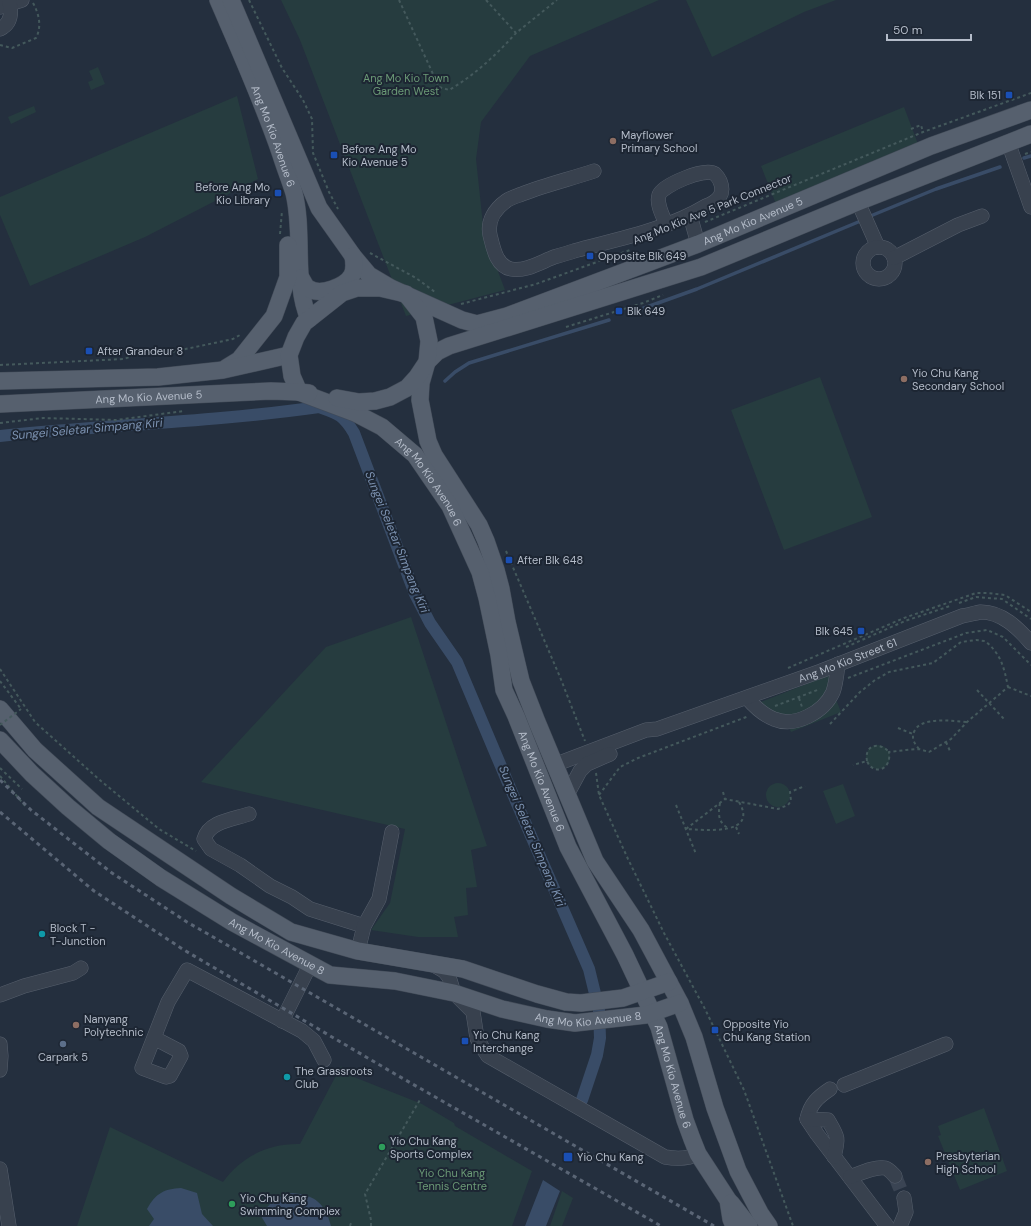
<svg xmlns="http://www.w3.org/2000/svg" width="1031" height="1226" viewBox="0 0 1031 1226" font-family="'DM Sans',sans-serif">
  <rect width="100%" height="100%" fill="#242f3e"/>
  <!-- green -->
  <path fill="#263c3f" d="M281,0H659L530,56L481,122L476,159L484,234L505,290L406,316L300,40Z
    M686,0H836L804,12L712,57Z
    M98,67L105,84L91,90L88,82L93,80L89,71Z
    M237,96L258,179L145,237L30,286L0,215V197Z
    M34,106L36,112L11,124L8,117Z
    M904,107L918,144L776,204L761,166Z
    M820,377L872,517L784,550L731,410Z
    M411,617L487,846L471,850L477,887L466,888L468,915L454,917L458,937H418L371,930L390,903L405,829L201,782L326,647Z
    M837,672L833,692L841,712L791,732L786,721L753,705Z
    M866 757a12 12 0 1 1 24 0a12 12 0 1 1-24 0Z
    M766 795a12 12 0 1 1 24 0a12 12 0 1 1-24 0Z
    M843,784L855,816L836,824L823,791Z
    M341,1066L349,1075L422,1104L454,1123L455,1126L532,1171L512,1226H77L110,1127L223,1182C241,1157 268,1143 300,1144Z
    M984,1108L1007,1171L960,1190L938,1136L941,1135L938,1126Z
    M562,1191L573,1198L562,1226H550Z"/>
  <!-- water -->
  <path fill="#394c67" d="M543,1180L560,1191L546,1226H525Z
    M181,1188L197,1193L202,1214L213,1226H149L154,1219L147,1209C156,1193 164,1189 181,1188Z
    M292,1193C315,1195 325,1203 331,1226H267L261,1216C269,1203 277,1196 292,1193Z"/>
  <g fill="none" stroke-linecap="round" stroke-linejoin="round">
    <!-- stream -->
    <path stroke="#394c67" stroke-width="3.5" d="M1024,158L1031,156
      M868,217L936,189L1000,167
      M633,312L697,289L863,220
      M445,381L455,372L469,363L609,320
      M370,477L371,470"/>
    <!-- canal -->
    <path stroke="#394c67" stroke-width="12" d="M0,436C106,425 213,422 319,407C339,414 343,415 354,433L415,594L430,623L457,662L508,783L589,969L599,1010L600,1038L597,1055L582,1100"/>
    <!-- minor-tunnel -->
    <path stroke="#3a4453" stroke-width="14" stroke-dasharray="14 7" stroke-linecap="butt" d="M895,1176L904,1198"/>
    <!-- minor casing -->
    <g stroke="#565f6c" stroke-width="15">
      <g id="minor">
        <path d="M0,7L22,0"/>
        <path d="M0,29C12,23 12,12 9,0"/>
        <path d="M1008,142L1031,207"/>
        <path d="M594,171C570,179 545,185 522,194C517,196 510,198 506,201C495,209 487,221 490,235C493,247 496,266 511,269C525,272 541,262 554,257C561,255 568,253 574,251C618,239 666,230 706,206C711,204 717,201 720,196C723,191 722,186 720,181C719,179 717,176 715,174C705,167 663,185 659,195C656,204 663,216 666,224"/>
        <path d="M858,202L878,247"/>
        <path d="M690,215L698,244"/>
        <circle cx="879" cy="263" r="16"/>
        <path d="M894,258L958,225L982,216"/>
        <path d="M747,698C754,706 763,715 774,719C795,728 824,712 833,692C836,684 837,673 838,664"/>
        <path id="s1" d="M554,765L646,730L657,729L821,671L962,616C968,615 975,613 981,612C1002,612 1018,628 1031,643"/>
        <path d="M567,795L580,771L587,764L610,754"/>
        <path d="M249,814C234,819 209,821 204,839L211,849L240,865L270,886L292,897L310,909L364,926"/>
        <path d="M358,951L364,926L379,899L392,832"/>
        <path d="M432,964L444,971L449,977L454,993L473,1012L477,1038L482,1047L488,1056L665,1157C677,1159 688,1159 698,1154"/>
        <path d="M0,995L24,986L73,973L81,968"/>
        <path d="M282,1021L310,965"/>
        <path d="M154,1038L179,1051L181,1056L170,1076L166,1077L142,1068L168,1002L187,970L302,1031L314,1041L324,1060"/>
        <path d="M0,1044L1,1056L0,1070"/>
        <path d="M844,1085L946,1044"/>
        <path d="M830,1089C818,1097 810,1104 807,1119L817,1134L887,1226"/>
        <path d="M807,1119L828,1120C838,1137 839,1137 834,1157"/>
        <path d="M0,1169L9,1226"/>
        <path d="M850,1177C859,1174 875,1166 885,1168C889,1169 892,1173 895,1176"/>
        <path d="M900,1226L906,1212L904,1198"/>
      </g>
    </g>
    <!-- major casing -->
    <g stroke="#414a57" stroke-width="18">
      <g id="major">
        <path id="s2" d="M218,0C240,51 263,102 281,155C285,168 290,180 294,193C304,233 293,283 309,319"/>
        <path id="s3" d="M231,0L319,208L353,256L369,275L391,288L462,320L477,324L507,316L698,244L931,146L1031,110"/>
        <path d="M301,278C303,281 305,286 308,288C320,297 346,286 352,275C355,269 354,262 353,256"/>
        <path d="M427,362L421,383L420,400L428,441L434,455L479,525L486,541L496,570L501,589L507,622L521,681L537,722L595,861L641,930L680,1003L694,1037L715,1108L738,1171L760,1213L769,1226"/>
        <path d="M427,362L437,352L449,346L701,267L858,202L1031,134"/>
        <path d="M226,368L239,360L274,316L288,277V245"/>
        <path d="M0,381L158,377L223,370L289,355"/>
        <path id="s4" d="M299,392L355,413L382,427L415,455L450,506L480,572L487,598L499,655L504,690L516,716L568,847L625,955L659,1027L685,1120L692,1139L698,1154L728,1200L731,1219L734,1226"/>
        <path d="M299,392L292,376L289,355L296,337L304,323L342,293L357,288H380L406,294L424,317L429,341L427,362L417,377L407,388L390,397L375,401L359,402L337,398"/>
        <path id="s5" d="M0,404L271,391L299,392L309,393"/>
        <path d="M0,709L35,750L98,807L231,896L291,932L358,951L463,969L537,994L566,1002L581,1003L623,998L669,982"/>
        <path id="s6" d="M0,740L32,774L68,807L109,841L161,878L232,922L330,975L395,981L454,993L502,1009L547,1019L575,1023L646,1015L680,1003"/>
        <path d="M731,1203L749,1226"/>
      </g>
    </g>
    <!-- path -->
    <path stroke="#44595c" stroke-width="2" stroke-dasharray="3 3" stroke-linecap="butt" d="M249,0L282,68L303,100L312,119L313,153L329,192L338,209
      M399,0L439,87L449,90C475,75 496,55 516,33
      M486,0L516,33L557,0
      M0,45L12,48L36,38C42,26 39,14 33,3
      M911,129L921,125L923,132
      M1025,154L1031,152
      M705,222L923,132L1031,93
      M280,234L282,211
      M370,253L416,278L435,292
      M461,304L536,284L630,250
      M566,327L643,303L663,295
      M0,365L124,359L135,355L162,354L233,339L240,335
      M0,423L43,418L116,420L184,411
      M395,530L417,588L428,611
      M506,551L560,677L585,741
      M959,603L976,597L1002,599L1031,619
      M846,647L905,621L950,606
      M788,668L904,618L976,593H988L1005,595L1031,612
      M0,669L35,722L101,781L159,829L196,851
      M848,678L966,633L987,630L1003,637L1031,665
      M0,681L21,709
      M1008,687L1031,696
      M977,690L1004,719
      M799,698L802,707
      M775,706L820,689
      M830,724L860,692L875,680L889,672L933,663L961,642L976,640L985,641C1001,654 1004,667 1008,687L967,722L951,739L929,752L919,749L906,750L889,752C892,770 873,776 867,761L853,765
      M898,728L913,734
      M946,742L950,751
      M919,749C915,744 911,739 914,732C920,716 953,721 967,722
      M867,761C864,745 879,741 889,752
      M0,768L22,789
      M596,773L599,795L628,859L664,933L705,1009L744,1090L793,1226
      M0,776L26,807
      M723,792L725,799
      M599,795L620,767L638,758L749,716
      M739,802C759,836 704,830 686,829L725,799L778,809L788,805L791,801L790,792L805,786
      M720,803C718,814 718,822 728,828
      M676,805L696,854
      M736,827L739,834
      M350,1226L351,1223
      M371,1226V1220L365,1194L421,1098"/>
    <!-- minor -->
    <use href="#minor" stroke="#38414e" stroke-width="14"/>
    <!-- major -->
    <use href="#major" stroke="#56606e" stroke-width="17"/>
    <!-- rail -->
    <path stroke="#5a6575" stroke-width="3" stroke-dasharray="4 4" stroke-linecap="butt" d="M0,780L31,810L112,873L187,922L714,1226
      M0,812L94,891L184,950L395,1074L661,1226"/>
    <!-- path-bridge -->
    <path stroke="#44595c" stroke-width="2" stroke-dasharray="3 3" stroke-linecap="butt" d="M0,725L21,709"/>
  </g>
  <!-- markers -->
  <g fill="#1a4fb4" stroke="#1d2633" stroke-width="1.5">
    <rect x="1005" y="91" width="8" height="8" rx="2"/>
    <rect x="330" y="151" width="8" height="8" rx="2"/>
    <rect x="274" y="189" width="8" height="8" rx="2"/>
    <rect x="586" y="252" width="8" height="8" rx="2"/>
    <rect x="615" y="307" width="8" height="8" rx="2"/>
    <rect x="85" y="347" width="8" height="8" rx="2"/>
    <rect x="505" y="556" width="8" height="8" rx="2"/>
    <rect x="857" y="627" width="8" height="8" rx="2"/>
    <rect x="711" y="1026" width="8" height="8" rx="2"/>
    <rect x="461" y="1037" width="8" height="8" rx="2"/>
    <rect x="563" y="1152" width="10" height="10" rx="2"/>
  </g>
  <g fill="#8d6e63" stroke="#1d2633" stroke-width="1.5">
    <circle cx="613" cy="141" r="4"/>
    <circle cx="904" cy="379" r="4"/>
    <circle cx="76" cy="1025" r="4"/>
    <circle cx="928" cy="1162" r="4"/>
  </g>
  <g fill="#0f9aa8" stroke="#1d2633" stroke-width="1.5">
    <circle cx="42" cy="934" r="4"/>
    <circle cx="287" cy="1077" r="4"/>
  </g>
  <circle fill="#5c6f8a" stroke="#1d2633" stroke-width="1.5" cx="63" cy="1044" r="4"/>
  <g fill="#2e9e5b" stroke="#1d2633" stroke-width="1.5">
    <circle cx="382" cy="1147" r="4"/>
    <circle cx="232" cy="1204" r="4"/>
  </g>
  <g text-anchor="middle" stroke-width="4" stroke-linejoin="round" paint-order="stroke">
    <!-- park labels -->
    <g font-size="11" fill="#6b9a76" stroke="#1d2633">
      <text x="406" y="82">Ang Mo Kio Town<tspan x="406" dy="13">Garden West</tspan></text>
      <text x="452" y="1177">Yio Chu Kang<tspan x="452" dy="13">Tennis Centre</tspan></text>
    </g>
    <!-- poi labels -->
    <g font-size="11" fill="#b4bcc9" stroke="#1d2633" text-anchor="start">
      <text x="1001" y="99" text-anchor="end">Blk 151</text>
      <text x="621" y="139">Mayflower<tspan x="621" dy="13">Primary School</tspan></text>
      <text x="342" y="153">Before Ang Mo<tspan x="342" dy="13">Kio Avenue 5</tspan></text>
      <text x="270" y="191" text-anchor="end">Before Ang Mo<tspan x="270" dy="13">Kio Library</tspan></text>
      <text x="598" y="260">Opposite Blk 649</text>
      <text x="627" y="315">Blk 649</text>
      <text x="97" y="355">After Grandeur 8</text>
      <text x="912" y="377">Yio Chu Kang<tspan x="912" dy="13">Secondary School</tspan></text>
      <text x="517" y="564">After Blk 648</text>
      <text x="853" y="635" text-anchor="end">Blk 645</text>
      <text x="50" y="932">Block T -<tspan x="50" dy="13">T-Junction</tspan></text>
      <text x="84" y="1023">Nanyang<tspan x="84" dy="13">Polytechnic</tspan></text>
      <text x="723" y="1028">Opposite Yio<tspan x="723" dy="13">Chu Kang Station</tspan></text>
      <text x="473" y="1039">Yio Chu Kang<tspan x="473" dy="13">Interchange</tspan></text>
      <text x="63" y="1061" text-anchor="middle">Carpark 5</text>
      <text x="295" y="1075">The Grassroots<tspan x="295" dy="13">Club</tspan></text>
      <text x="390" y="1145">Yio Chu Kang<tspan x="390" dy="13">Sports Complex</tspan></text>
      <text x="936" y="1160">Presbyterian<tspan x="936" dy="13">High School</tspan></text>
      <text x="577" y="1161">Yio Chu Kang</text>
      <text x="240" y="1202">Yio Chu Kang<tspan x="240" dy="13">Swimming Complex</tspan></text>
    </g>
    <!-- street labels -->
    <g font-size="11" fill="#b4bcc9" stroke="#1d2633">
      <text dy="4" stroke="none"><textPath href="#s2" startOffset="147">Ang Mo Kio Avenue 6</textPath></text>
      <text transform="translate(712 209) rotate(-22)" y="4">Ang Mo Kio Ave 5 Park Connector</text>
      <text dy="4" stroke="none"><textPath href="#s3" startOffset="723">Ang Mo Kio Avenue 5</textPath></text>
      <text dy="4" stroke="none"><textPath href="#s5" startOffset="149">Ang Mo Kio Avenue 5</textPath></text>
      <text dy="4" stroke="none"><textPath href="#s4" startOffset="163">Ang Mo Kio Avenue 6</textPath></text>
      <text dy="4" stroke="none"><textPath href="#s1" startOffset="312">Ang Mo Kio Street 61</textPath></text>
      <text dy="4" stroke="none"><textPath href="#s4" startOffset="487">Ang Mo Kio Avenue 6</textPath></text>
      <text dy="4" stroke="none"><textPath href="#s6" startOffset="347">Ang Mo Kio Avenue 8</textPath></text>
      <text dy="4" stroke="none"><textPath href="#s6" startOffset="671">Ang Mo Kio Avenue 8</textPath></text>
      <text dy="4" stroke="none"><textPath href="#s4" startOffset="811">Ang Mo Kio Avenue 6</textPath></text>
    </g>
    <!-- water labels -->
    <g font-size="12" font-style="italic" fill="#7c92b1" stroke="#1d2633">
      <text transform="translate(87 429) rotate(-5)" y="4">Sungei Seletar Simpang Kiri</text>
      <text transform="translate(397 542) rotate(68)" y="4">Sungei Seletar Simpang Kiri</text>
      <text transform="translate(532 836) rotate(67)" y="4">Sungei Seletar Simpang Kiri</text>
    </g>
  </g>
  <!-- scale -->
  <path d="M887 34v6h84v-6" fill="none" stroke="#b4bcc9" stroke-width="2"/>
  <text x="893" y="34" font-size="12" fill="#b4bcc9" stroke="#1d2633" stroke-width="3" paint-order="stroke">50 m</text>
</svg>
